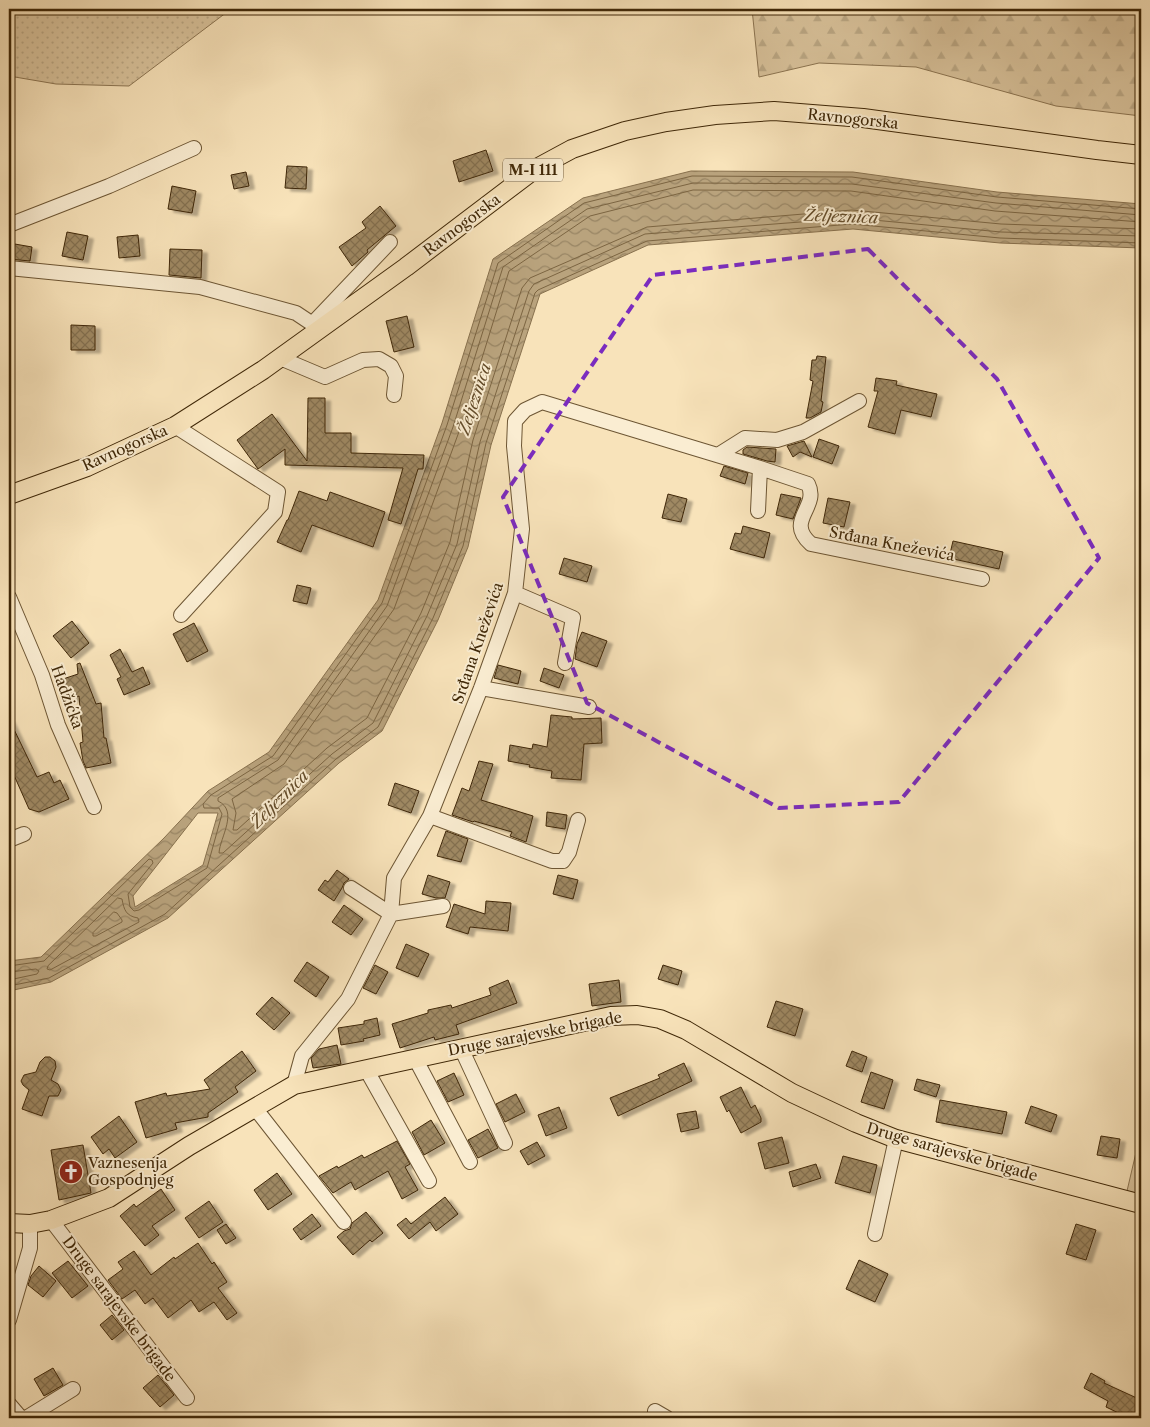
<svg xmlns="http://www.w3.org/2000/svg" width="1150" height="1427" viewBox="0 0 1150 1427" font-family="'Libre Caslon Text',serif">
  <defs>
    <pattern id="grass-dots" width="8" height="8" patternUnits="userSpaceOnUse" patternTransform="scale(1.25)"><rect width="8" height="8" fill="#d9c39c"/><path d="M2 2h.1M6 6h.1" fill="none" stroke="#bba885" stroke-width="1.8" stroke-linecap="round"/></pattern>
    <pattern id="forest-firs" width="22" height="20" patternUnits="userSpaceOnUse" patternTransform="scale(1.25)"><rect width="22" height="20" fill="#d9c39c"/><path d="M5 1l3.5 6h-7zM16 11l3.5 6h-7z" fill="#bba885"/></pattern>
    <pattern id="water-waves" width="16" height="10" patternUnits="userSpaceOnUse" patternTransform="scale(1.25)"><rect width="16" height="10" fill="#b9a37d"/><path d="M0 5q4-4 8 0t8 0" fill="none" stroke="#988564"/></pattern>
    <pattern id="building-cross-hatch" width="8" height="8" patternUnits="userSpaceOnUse" patternTransform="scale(1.25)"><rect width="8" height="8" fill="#9f8964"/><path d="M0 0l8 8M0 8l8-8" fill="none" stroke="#837050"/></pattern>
    <filter id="shadow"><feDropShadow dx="5.5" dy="3" stdDeviation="1" flood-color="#0004"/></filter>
  </defs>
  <rect width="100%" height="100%" fill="#f8e3ba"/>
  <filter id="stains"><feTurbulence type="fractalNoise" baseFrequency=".004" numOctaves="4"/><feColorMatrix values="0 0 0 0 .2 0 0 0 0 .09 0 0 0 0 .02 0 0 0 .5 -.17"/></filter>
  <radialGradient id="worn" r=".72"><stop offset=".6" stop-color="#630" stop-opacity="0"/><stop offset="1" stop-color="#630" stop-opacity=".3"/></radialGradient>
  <!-- grass -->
  <path fill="url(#grass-dots)" stroke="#8c7552" d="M9,9H231L129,86L56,84L9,76Z"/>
  <!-- forest -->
  <path fill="url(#forest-firs)" stroke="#8c7552" d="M752,9H1141V116L1056,106L916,67L819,63L759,77Z"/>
  <!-- park -->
  <path fill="#d9c39c" stroke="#8c7552" d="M1141,1131V1194L1127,1191Z"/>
  <!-- water -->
  <path fill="url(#water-waves)" stroke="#88714e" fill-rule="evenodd" d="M691,171L853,172L997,192L1141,204V248L1000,243L853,229L648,245L540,294L491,445L468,547L438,620L382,731L339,763L168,918L51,982L9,991V961L41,957L164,838L208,791L269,752L378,600L442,423L493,259L583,198ZM198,813H218L203,865L135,907L133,896Z"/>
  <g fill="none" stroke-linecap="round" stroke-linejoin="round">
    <!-- shore -->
    <path stroke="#7c6542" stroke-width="1" d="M1141,215L996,203L852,184L693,183L587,209L503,267L453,427L387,606L278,760L218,798V801C239,811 220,837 219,853H223L332,754L373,723L427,616L457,544L480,442L529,291L534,284L645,234L852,218L1001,232L1141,236
      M1141,222L995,211L851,191L693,190L590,216L509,271L460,429L394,609L284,764L232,799L236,813L233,830H237L327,748L367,718L421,613L450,542L473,440L522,288L530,278L647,227L852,210L1001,224L1141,229
      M118,898L122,899C124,910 126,916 138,918L139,922L50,970L47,969L48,966Z
      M114,912L117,913L122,920V922L96,936H93V933Z
      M9,966L44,961L149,859L152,860L153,863L128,894L130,907L134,911L139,910L207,868L222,814L219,808H204L203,804L211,795L273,756L382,603L447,425L498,263L584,203L692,176L852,177L997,197L1141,209
      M9,972L36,969L39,971L37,974L9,980
      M9,986L49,978L165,914L336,759L378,727L433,618L463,546L486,443L535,293L538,290L647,241L852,224L1000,238L1141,243"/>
  </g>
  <!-- building -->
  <path fill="url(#building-cross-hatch)" stroke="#3f2707" filter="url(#shadow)" d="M486,150L493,171L459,182L453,161Z
    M287,166L307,167L306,189L285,188Z
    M246,172L249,186L234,189L231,175Z
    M172,186L196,191L192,213L168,209Z
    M380,206L396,226L367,250L368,252L352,266L339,247L366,228L362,222Z
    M67,232L88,236L83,260L62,256Z
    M138,235L140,256L119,258L117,237Z
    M9,243L32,247L30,261L9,259Z
    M170,249L202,250L201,278L169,275Z
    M407,316L414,347L394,352L386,321Z
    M71,325L95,326V350H71Z
    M817,356L826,357L821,401L823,402L821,412L810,418H806L813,381L810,380L812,360H816Z
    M876,378L897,381L896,385L937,394L931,417L901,410L895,434L868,427L878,391H874Z
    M308,398H325V433H351V453L424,455L423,469H418L401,524L388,520L403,468L285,465V449L258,469L237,440L272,414L307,461Z
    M819,439L839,446L832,464L813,457Z
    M804,441L812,457L800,452L793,457L787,446Z
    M747,447L776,449L775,462L767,461L743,454V450Z
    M724,466L748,473L745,484L720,476Z
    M299,491L327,501L330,492L385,512L373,547L312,525L301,552L277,542L287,520H288Z
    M668,494L687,499L681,522L662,518Z
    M781,494L801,498L793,519L776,515Z
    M828,498L850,502L844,527L823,523Z
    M743,526L770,533L764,558L730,549L735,533L741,534Z
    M953,541L1003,552L999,569L949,558Z
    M564,558L592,566L587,582L559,574Z
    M297,585L311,588L307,604L293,601Z
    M72,621L89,643L71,658L53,636Z
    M194,623L208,651L187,662L173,634Z
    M582,632L607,641L597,667L575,659L577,644Z
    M120,649L132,672L143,667L150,684L124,695L117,679L121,677L110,655Z
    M80,663L96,704L101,703L104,738H106L111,763L86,768L83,761L80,743L83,742L79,696L71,700L63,679L78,674L77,664Z
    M498,665L521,671L518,684L494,678Z
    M544,668L564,675L559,688L540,681Z
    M551,715L572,717V719L601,718L602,743L584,744L581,780L551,778L552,771L529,767L530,765L508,761L510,745L532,749L533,744L547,747Z
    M9,719L37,777L49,772L54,783L60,780L69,799L39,812L29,809L9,764Z
    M479,761L493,764L481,800L533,816L526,842L510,836L512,832L474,821L473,822L452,815L462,788L469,791Z
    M395,783L419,791L411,813L388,805Z
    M547,812L567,815L565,829L546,826Z
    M446,831L468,839L461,862L437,856Z
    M337,870L349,879L344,883L342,888L334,901L318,890L325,880L328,882Z
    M428,875L450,882L445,898H436L422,894Z
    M558,875L578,880L573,899L553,894Z
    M486,901L511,903L508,931L470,927L468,934L446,927L454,904L485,914Z
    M344,905L363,919L351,935L332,922Z
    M406,944L429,954L418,977L396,968Z
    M307,962L329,977L316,997L294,981Z
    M375,965L388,972L376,994L363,988Z
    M663,965L682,971L678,985L658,979Z
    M508,980L517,1003L456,1025L459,1034L435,1040L434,1037L400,1048L392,1024L428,1013V1010L451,1005L452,1008L491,995L489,988Z
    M619,980L621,1002L592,1006L589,984Z
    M272,997L290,1013L274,1030L256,1014Z
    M776,1001L803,1009L795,1036L767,1027Z
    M377,1018L380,1035L363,1039L364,1041L341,1045L338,1028L364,1024V1021Z
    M337,1045L341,1064L313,1068L311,1058L319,1049Z
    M242,1051L256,1071L235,1087L238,1092L208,1113V1117L175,1123L177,1129L146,1138L135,1102L166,1093L167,1096L210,1089L204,1080Z
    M852,1051L867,1057L862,1072L846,1066Z
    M45,1057H50L55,1061L56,1067L51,1080L58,1084L61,1090L58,1096H49L42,1116L22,1109L29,1090L23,1085L21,1081L24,1075L36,1072L40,1062Z
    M684,1063L692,1081L618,1116L610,1098L660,1078L658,1075Z
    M871,1072L893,1080L884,1109L861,1102Z
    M454,1073L464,1095L448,1102L437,1081Z
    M917,1079L940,1085L936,1097L914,1090Z
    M741,1087L751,1108L755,1105L761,1118V1122L741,1133L729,1110L727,1112L720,1097Z
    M516,1094L525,1112L505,1122L496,1104Z
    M940,1100L1007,1112L1002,1134L936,1122Z
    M1031,1106L1057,1115L1051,1132L1025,1123Z
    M559,1107L567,1128L546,1136L538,1115Z
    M696,1111L699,1128L681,1132L677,1114Z
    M119,1116L137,1142L115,1158L109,1149L103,1154L91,1137Z
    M431,1120L445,1143L424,1155L412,1132Z
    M488,1129L498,1148L478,1158L468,1140Z
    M1101,1136L1120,1139L1117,1158L1097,1155Z
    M782,1137L789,1163L765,1169L758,1143Z
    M397,1141L410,1164L405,1167L418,1190L402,1199L388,1171L355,1190L351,1182L333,1193L319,1176L337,1166L338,1168L362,1155L364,1158Z
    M537,1142L545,1156L528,1165L520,1151Z
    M83,1145L91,1193L59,1200L51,1150Z
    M843,1156L877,1165L870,1193L835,1183Z
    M816,1164L821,1178L793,1187L789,1172Z
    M277,1173L292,1194L268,1210L254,1190Z
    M161,1189L175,1210L152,1226L159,1235L145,1246L120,1216L134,1204L136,1207Z
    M445,1197L458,1214L436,1231L430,1222L409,1239L397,1225L406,1218L411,1224Z
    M209,1201L223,1222L199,1238L185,1218Z
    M366,1212L383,1233L372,1242L370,1240L353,1255L337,1237L344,1231L350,1229L352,1223Z
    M312,1214L321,1226L301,1240L293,1229Z
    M226,1224L236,1238L226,1244L217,1230Z
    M1076,1224L1096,1230L1086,1260L1066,1254Z
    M198,1243L212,1264L214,1262L227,1282L218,1288L237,1313L227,1320L214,1302L199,1312L191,1300L168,1318L153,1298L145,1304L135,1290L122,1299L108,1280L123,1269L118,1262L134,1251L151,1275L174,1257L175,1259Z
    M859,1260L888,1274L875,1302L846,1289Z
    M68,1261L88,1286L72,1298L52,1273Z
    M39,1266L56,1281L43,1297L28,1285L31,1276Z
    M112,1315L124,1330L112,1340L100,1325Z
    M53,1368L63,1385L44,1396L34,1379Z
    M1091,1373L1105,1381L1104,1383L1141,1400V1405L1135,1418H1129L1106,1407L1108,1401L1084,1388Z
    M158,1375L174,1395L160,1407L143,1388Z"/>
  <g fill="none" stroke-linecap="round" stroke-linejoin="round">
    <!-- minor casing -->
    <g stroke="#6d5634" stroke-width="16">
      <path id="minor" d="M9,225L109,186L194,148
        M9,268L200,287L296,313L320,329
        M312,324L390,242
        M280,358L325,377L363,360L379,359L391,366L396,376L394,395
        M175,426L278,492L275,512L181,615
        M718,455L745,438L777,440L803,432L859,401
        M758,511L760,468
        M515,593L573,618L565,663
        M9,597L42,675L58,725L94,807
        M481,688L589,707
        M430,816L552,861H563L569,852L578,820
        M9,840L24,834
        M351,888L391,914L443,906
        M461,1048L505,1143
        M415,1058L470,1162
        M366,1069L429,1181
        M294,1085L302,1056L348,999L391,914L394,878L430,816L481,688L515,593L522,529L514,446L515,421L525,410L542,402L760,468L808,484C820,508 784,520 811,544L982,579
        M255,1108L344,1222
        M51,1220L187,1398
        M875,1234L896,1139
        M9,1320L30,1248V1224
        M9,1404L21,1418
        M655,1411L667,1418
        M26,1418L73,1389"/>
    </g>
    <!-- major casing -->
    <g stroke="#3f2707" stroke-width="20">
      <path id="major" d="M9,495L87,467L175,426L263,370L406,267L535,169L572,149L625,131L666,122L715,115L774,111L863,118L1097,150L1141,155
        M9,1223L30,1224L51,1220L109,1198L189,1146L294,1085L611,1016L637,1015L660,1019L686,1030L792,1093L856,1123L896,1139L1141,1204"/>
    </g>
    <!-- minor -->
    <use href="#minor" stroke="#faedd2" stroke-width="14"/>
    <!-- major -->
    <use href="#major" stroke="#f8e3ba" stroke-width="18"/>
  </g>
  <!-- marked area -->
  <path fill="none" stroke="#7b2cbf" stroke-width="4" stroke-dasharray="10 6" stroke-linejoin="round" d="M868,249L997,379L1099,558L899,802L779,808L587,703L503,497L653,275Z"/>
  <!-- icons -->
  <defs>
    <g id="church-disc" transform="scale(1.25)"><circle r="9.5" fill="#8f2418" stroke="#faedd2"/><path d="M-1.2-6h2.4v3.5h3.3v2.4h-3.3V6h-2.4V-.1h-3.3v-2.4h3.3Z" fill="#fff"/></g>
  </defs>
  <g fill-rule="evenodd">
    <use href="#church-disc" x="71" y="1172"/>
  </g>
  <g text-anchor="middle" stroke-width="4" stroke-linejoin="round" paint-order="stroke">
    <!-- shield labels -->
    <rect fill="#faedd2" stroke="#776244" stroke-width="1" x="503" y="158.5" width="60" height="23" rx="4"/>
    <g font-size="14" font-weight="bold" fill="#3f2707">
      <text x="533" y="175">M-I 111</text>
    </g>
    <!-- street labels -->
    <g font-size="15" fill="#3f2707" stroke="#faedd2">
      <text transform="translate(853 119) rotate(6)" y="5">Ravnogorska</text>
      <text transform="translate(462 225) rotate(-37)" y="5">Ravnogorska</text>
      <text transform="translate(125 448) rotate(-24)" y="5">Ravnogorska</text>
      <text transform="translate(892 544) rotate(11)" y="5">Srđana Kneževića</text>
      <text transform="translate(478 643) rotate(-71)" y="5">Srđana Kneževića</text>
      <text transform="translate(67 697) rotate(70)" y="5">Hadžićka</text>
      <text transform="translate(535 1034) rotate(-11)" y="5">Druge sarajevske brigade</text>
      <text transform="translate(952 1152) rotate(16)" y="5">Druge sarajevske brigade</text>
      <text transform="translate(119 1309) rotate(53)" y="5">Druge sarajevske brigade</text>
    </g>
    <!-- poi labels -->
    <g font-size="15" fill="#3f2707" stroke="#faedd2" text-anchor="start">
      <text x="88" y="1168">Vaznesenja<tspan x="88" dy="17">Gospodnjeg</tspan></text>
    </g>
    <!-- water labels -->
    <g font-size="16" font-style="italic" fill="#644c2a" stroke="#faedd2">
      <text transform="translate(841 216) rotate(2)" y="6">Željeznica</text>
      <text transform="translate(474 399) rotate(-72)" y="6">Željeznica</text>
      <text transform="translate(279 799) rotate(-45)" y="6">Željeznica</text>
    </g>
  </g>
  <!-- margin -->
  <rect width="1150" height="1427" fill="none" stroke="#f8e3ba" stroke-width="30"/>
  <rect x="10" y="10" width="1130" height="1407" fill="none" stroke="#3f2707" stroke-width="2.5"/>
  <rect x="15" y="15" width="1120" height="1397" fill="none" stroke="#3f2707"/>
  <rect width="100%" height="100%" filter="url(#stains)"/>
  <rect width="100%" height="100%" fill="url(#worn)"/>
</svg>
